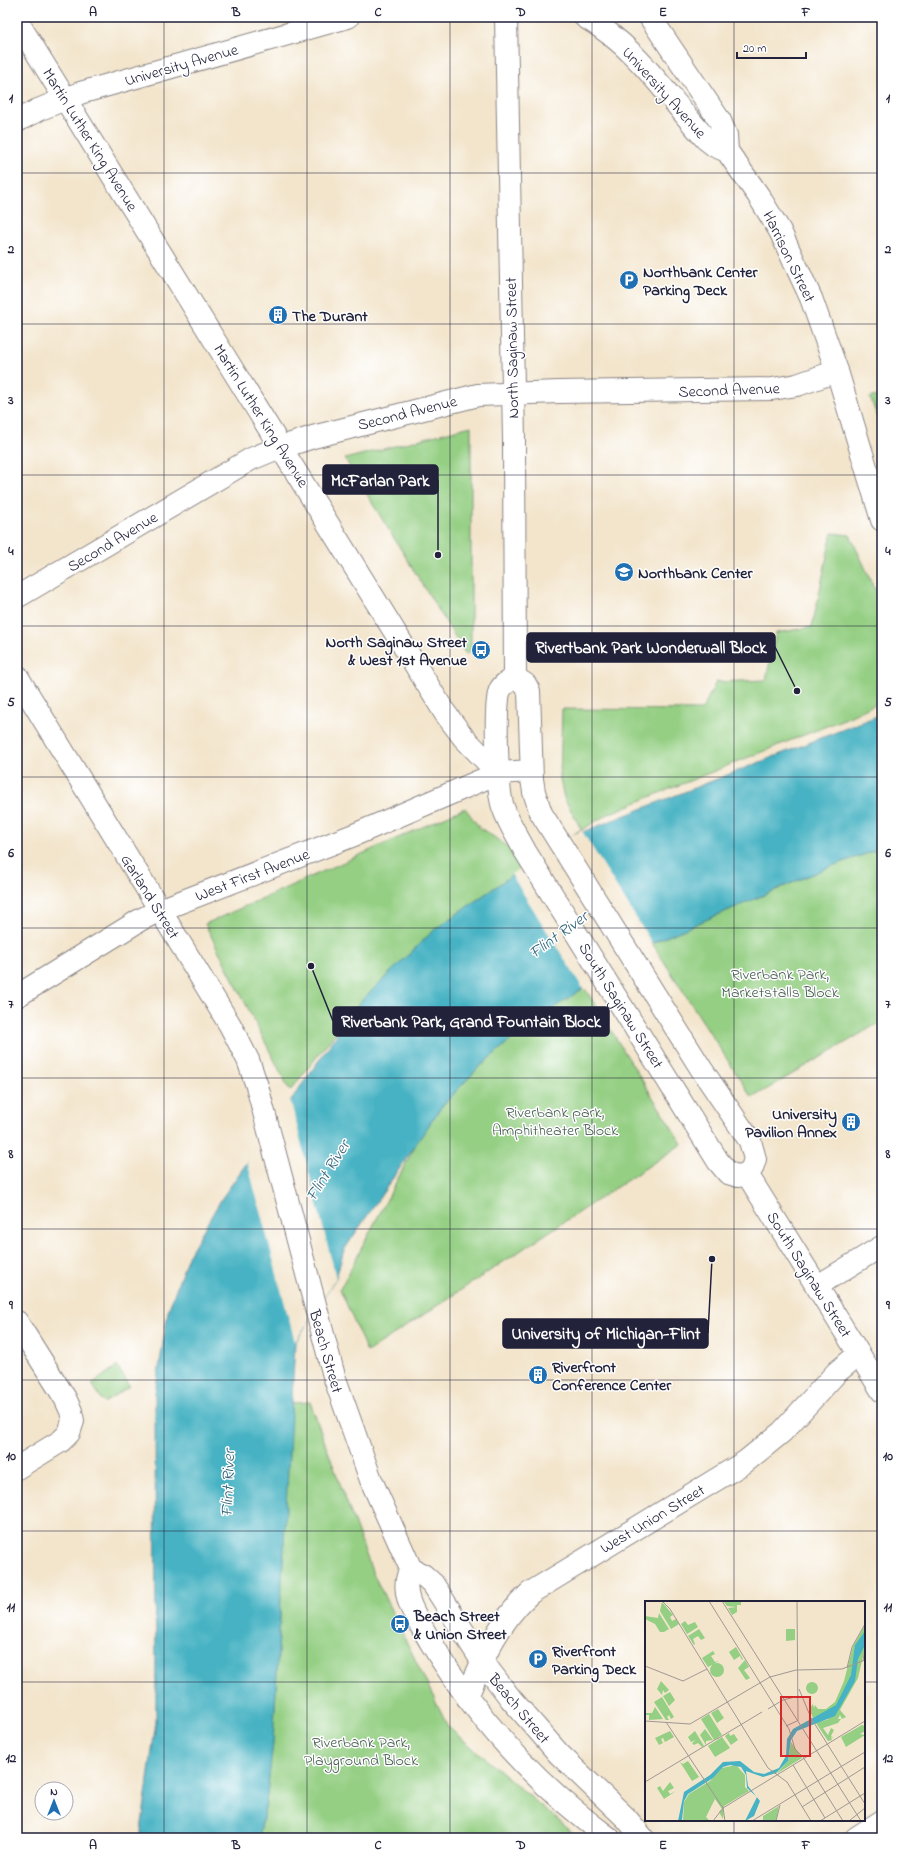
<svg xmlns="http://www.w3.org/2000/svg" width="899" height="1855" viewBox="0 0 899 1855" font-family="'Indie Flower',sans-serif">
  <rect width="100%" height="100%" fill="#fff"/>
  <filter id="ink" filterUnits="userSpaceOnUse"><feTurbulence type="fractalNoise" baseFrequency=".025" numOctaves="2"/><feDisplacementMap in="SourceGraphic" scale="8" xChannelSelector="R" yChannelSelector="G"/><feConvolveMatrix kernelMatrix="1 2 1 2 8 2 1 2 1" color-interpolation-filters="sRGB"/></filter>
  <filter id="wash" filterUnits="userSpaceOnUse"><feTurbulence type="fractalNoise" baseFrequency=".012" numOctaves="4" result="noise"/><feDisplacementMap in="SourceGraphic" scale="16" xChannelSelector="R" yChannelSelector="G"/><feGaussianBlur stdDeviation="0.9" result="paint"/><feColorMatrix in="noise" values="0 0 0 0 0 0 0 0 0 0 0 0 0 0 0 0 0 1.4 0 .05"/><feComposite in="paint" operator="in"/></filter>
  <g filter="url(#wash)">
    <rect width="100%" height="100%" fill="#f3e5cc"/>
    <!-- green -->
    <path fill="#94cf83" stroke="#5b785f" d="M615,17H634L637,21L636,25L630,26Z
      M882,396V430L870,397Z
      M471,426V650L468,654L465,653L345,459Z
      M832,533L850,535L882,604V701L849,717L657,794L608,814L570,837L581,829L564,798L560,779L562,709L702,710L716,682L766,680L776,633L812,627Z
      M465,808L479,827L531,862L434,930L360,1002L290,1091L205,924Z
      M882,848V1021L752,1098L652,943L829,867Z
      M584,987L682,1144L367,1352L340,1289L416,1144L442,1106L480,1066L531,1023Z
      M117,1366L130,1386L104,1403L92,1384Z
      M310,1402L372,1571L448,1727L579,1838H259L266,1803L275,1709L291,1403Z"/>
    <!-- water -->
    <path fill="#46b2c3" stroke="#346a7f" d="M882,714V848L829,867L652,943L531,1023L480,1066L442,1106L344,1250L336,1278L295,1343L273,1744L266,1803L259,1838H140L156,1721L155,1393L168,1311L188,1256L222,1198L360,1002L434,930L531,862L570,837Z"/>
    <!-- pier -->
    <path fill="#f3e5cc" d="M582,831L653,945L584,990L511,874L569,836Z
      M290,1099L336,1278L295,1342L247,1161Z"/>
  </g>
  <g filter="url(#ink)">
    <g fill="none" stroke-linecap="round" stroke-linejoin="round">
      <!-- pedestrian casing -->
      <g stroke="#8a8484" stroke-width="23">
        <path id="pedestrian" d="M817,1286L882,1246"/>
      </g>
      <!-- minor casing -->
      <g stroke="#8a8484" stroke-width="24">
        <path id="minor" d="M17,597L251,459L273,450L313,437L478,395L559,392L772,389L797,385L837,371
          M17,996L140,920L160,910
          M17,1322L65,1398L71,1411L73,1421L69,1433L61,1441L17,1468
          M467,1697C483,1658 498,1622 530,1593L745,1462L782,1432L837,1372L859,1354"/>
      </g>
      <!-- tertiary casing -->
      <g stroke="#8a8484" stroke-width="24">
        <path id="tertiary" d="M585,17C637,47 667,96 706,139L715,146L727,151
          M650,17L720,121L726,135L727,151L758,195L780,231L811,298L837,371L882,520
          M17,121L38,110L80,93L348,17
          M17,676L230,1025L248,1060L257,1086L334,1376L371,1480L411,1569L423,1575L433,1584L482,1661L511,1699L559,1754L626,1818L643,1838
          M160,910L354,835L498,773
          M411,1569C397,1593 418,1620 430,1641C476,1718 536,1784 609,1838
          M856,1838L882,1821"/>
      </g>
      <!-- secondary casing -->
      <g stroke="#8a8484" stroke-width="24">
        <path id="secondary" d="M506,17L514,440L515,678
          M17,21L445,713L464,738L498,773L531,771
          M515,678L525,684L529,691L532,779L534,792L541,813L702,1070L750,1141L755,1159L752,1168L747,1174L738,1176L728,1173L718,1161L525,851C517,836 508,822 503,807C497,790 494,703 500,690C503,684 509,681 515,678Z
          M747,1174L882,1391"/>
      </g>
      <!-- pedestrian -->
      <use href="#pedestrian" stroke="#fff" stroke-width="21"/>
      <!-- minor -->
      <use href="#minor" stroke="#fff" stroke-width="22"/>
      <!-- tertiary -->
      <use href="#tertiary" stroke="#fff" stroke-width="22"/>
      <!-- secondary -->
      <use href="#secondary" stroke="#fff" stroke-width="22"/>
    </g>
  </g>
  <!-- grid -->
  <path fill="none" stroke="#22223b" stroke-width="1" stroke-opacity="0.55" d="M164,17V1838M307,17V1838M450,17V1838M592,17V1838M734,17V1602M17,173H882M17,324H882M17,475H882M17,626H882M17,777H882M17,928H882M17,1078H882M17,1229H882M17,1380H882M17,1531H882M17,1682H646M864,1682H882M734,1820V1838"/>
  <!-- icons -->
  <defs>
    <g id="parking-disc" transform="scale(1)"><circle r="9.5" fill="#1f6fb2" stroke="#fff"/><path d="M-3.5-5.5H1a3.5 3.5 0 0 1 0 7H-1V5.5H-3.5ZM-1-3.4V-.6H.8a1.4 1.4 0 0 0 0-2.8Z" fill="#fff"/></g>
    <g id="building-disc" transform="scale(1)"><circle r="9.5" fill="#1f6fb2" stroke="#fff"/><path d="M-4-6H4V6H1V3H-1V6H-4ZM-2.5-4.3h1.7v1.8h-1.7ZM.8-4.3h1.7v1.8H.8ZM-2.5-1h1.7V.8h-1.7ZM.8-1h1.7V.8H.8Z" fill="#fff"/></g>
    <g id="university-disc" transform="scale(1)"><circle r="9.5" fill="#1f6fb2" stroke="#fff"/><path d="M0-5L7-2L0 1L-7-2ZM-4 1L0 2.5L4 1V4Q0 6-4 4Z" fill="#fff"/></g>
    <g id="bus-disc" transform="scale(1)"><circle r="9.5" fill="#1f6fb2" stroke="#fff"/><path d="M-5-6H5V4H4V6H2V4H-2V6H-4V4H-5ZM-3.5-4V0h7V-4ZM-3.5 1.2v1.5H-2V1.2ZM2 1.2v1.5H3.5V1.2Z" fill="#fff"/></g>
  </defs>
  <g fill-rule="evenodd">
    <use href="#parking-disc" x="629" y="280"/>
    <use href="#building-disc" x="278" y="315"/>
    <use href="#university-disc" x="624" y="572"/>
    <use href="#bus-disc" x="481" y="650"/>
    <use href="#building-disc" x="851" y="1122"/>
    <use href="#building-disc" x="538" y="1375"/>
    <use href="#bus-disc" x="400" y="1624"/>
    <use href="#parking-disc" x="538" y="1659"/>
  </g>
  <g text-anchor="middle" stroke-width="3" stroke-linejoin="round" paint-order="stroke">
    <!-- street labels -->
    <g font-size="16" fill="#22223b" stroke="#fff">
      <text transform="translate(181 64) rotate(-16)" y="6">University Avenue</text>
      <text transform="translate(665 92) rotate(48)" y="6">University Avenue</text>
      <text transform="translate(91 139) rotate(58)" y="6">Martin Luther King Avenue</text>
      <text transform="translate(790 256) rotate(64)" y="6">Harrison Street</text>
      <text transform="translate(511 348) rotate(-91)" y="6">North Saginaw Street</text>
      <text transform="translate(729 389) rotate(-2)" y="6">Second Avenue</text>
      <text transform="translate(407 412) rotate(-14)" y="6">Second Avenue</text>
      <text transform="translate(262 415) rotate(58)" y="6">Martin Luther King Avenue</text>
      <text transform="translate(112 541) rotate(-31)" y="6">Second Avenue</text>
      <text transform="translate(252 874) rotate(-21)" y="6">West First Avenue</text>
      <text transform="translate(151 896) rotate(58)" y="6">Garland Street</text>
      <text transform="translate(622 1005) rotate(58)" y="6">South Saginaw Street</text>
      <text transform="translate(810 1274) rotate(58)" y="6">South Saginaw Street</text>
      <text transform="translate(327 1351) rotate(74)" y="6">Beach Street</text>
      <text transform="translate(652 1518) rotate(-31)" y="6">West Union Street</text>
      <text transform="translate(520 1708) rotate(50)" y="6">Beach Street</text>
    </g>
    <!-- poi labels -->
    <g font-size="16" font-weight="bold" fill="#22223b" stroke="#fff" text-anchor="start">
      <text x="643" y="277">Northbank Center<tspan x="643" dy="18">Parking Deck</tspan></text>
      <text x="292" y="321">The Durant</text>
      <text x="638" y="578">Northbank Center</text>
      <text x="467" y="647" text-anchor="end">North Saginaw Street<tspan x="467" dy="18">&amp; West 1st Avenue</tspan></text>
      <text x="837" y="1119" text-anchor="end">University<tspan x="837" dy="18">Pavilion Annex</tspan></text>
      <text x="552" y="1372">Riverfront<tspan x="552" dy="18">Conference Center</tspan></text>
      <text x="414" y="1621">Beach Street<tspan x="414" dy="18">&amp; Union Street</tspan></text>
      <text x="552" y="1656">Riverfront<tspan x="552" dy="18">Parking Deck</tspan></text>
    </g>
    <!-- park labels -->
    <g font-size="16" fill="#4a5f54" stroke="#fff">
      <text x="780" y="979">Riverbank Park,<tspan x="780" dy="18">Marketstalls Block</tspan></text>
      <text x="555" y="1117">Riverbank park,<tspan x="555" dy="18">Amphitheater Block</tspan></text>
      <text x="361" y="1747">Riverbank Park,<tspan x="361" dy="18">Playground Block</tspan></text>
    </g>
    <!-- water labels -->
    <g font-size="17" font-style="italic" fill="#326378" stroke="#fff">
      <text transform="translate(558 934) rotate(-36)" y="6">Flint River</text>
      <text transform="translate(327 1170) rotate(-58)" y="6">Flint River</text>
      <text transform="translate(227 1483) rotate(-88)" y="6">Flint River</text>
    </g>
  </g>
  <!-- overview -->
  <g transform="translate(645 1601)">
    <rect width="220" height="220" fill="#f3e5cc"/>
    <path d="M96,0V4H92V11L87,14L83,7L91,6L82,5L79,1ZM17,1L28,14L25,16L27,20L31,18L34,23L26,28L15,10ZM14,12L24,28L19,31H15L10,23L0,18V15L13,17ZM40,20L43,24L50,21L53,26L42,33L36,23ZM220,24V47L213,77L195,109L201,116L197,118L195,114L193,118H196L193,122L178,127L183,134L186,127L189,129L186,135L189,137L186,136L187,139L183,140L171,122L184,118L179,111L168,117L164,108L168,103L169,107L170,104L173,108H181L190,101L199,80L208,45ZM54,28L60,37L56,39L53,35L48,38L50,43L49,44L43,35ZM141,28H150V39L141,40ZM91,46L98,58L97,59L95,55L89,59L84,51ZM68,50L70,53L66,55L70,61L74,60L63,66L57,57ZM100,59L104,66L99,69L105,77L101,79L93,67ZM65 69a7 7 0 1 1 14 0a7 7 0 1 1-14 0ZM16,80L24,89L20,92L18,89L17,94L12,88ZM161 87a6 6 0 1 1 12 0a6 6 0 1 1-12 0ZM25,91L30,99L24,105L18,95ZM17,96L29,116L26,118L24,114L22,116L24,119H21L9,101ZM10,106L18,118L4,119V114H1L0,119V112H7ZM73,108L79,117L72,122L66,112ZM64,113L77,134L69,139L56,118ZM217,124L220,125V130L215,133L220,134L201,146L196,136ZM60,128L68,139L61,140V144L55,134ZM25,130L29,136L20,141L18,137L16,138L18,142L14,144L10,137ZM50,130L59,145L57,146L53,142L49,144L47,142L51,139L46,141L43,136ZM84,132L85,135L89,133L93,139L86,144L80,135ZM77,136L85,147L70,156L63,145ZM146,141L157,157L131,173L143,160ZM43,160L54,176L47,180L35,161L38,163ZM91,164L100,174V186L104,190L79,205L78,218L74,211L77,208L70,198L61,216L64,219L38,220L39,201L44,193L65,180L77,167ZM25,181L29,187L23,190L25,193L31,190L19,198L12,187L15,185L18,190ZM134,205L131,220H118V215Z" fill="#94cf83"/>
    <path d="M220,30V44L213,58L210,80L190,115L152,130L146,139L143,160L131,172L118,176L101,170L103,185L115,200L109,215L100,220L112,196L102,187L101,174L96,166L85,164L78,166L68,177L43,193L39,200L37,219L33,220L39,191L65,174L78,161L95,160L109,171L119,173L134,167L141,155L142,138L148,128L191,104L206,74L210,44Z" fill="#46b2c3"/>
    <path fill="none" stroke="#9f9792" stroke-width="1" d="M17,0L25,8L123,167L142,181L166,220M64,0L144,128L150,148L157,155M77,0L216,220M152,0L153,120M218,60L220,46M0,65L38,80L62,68M202,67L207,46L220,23M154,88L166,117L220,203M123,108L138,99L154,95M0,120L45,123L125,76L151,69L197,68L220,59M21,121L78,207L80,220M141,125L152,120M72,138L117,111M158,156L198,220M148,164L180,217M0,181L73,137M157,206L220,166M68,220L78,207L220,120M107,220L220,151M131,220L135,204M175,220L220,192M204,220L220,207"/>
    <path fill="#d62828" fill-opacity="0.15" stroke="#d62828" stroke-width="2" d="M136,96H165V155H136Z"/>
    <rect width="220" height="220" fill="none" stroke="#22223b" stroke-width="2"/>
  </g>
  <!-- callouts -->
  <path fill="none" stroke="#22223b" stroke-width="1.5" d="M438 555L438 480M797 691L775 647M311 966L333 1021M712 1259L708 1333"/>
  <g fill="#22223b" stroke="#fff" stroke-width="1.5">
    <circle cx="438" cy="555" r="4"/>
    <circle cx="797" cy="691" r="4"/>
    <circle cx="311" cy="966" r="4"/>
    <circle cx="712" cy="1259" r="4"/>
  </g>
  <g fill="#22223b" stroke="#22223b" stroke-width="1.5">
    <rect x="323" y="465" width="115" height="29" rx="4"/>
    <rect x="527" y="633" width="248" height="29" rx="4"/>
    <rect x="333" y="1007" width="276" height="29" rx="4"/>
    <rect x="503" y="1319" width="205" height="29" rx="4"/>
  </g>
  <g font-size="17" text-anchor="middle" font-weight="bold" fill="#fff">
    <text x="380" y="486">McFarlan Park</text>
    <text x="651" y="653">Rivertbank Park Wonderwall Block</text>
    <text x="471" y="1027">Riverbank Park, Grand Fountain Block</text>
    <text x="606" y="1339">University of Michigan-Flint</text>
  </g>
  <!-- margin -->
  <rect width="899" height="1855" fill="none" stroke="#fff" stroke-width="44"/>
  <!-- north arrow -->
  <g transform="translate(54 1801)"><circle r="19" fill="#ffffff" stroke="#a7a7b1"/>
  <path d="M0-3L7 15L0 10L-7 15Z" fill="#1f6fb2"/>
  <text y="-6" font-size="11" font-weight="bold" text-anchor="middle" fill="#22223b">N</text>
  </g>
  <!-- scale -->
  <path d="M737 52v6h69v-6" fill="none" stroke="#22223b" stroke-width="2"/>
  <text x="743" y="52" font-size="12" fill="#22223b" stroke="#ffffff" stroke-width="3" paint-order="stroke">20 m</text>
  <rect x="22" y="22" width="855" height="1811" fill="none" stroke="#22223b" stroke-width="1.5"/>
  <g font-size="13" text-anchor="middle" font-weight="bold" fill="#22223b">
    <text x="93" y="16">A</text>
    <text x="236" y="16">B</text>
    <text x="378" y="16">C</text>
    <text x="521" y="16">D</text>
    <text x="663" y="16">E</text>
    <text x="806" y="16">F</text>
    <text x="11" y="102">1</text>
    <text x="888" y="102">1</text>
    <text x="11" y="253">2</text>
    <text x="888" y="253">2</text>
    <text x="11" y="404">3</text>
    <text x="888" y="404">3</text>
    <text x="11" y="555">4</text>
    <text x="888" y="555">4</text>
    <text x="11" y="706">5</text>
    <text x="888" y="706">5</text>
    <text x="11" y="857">6</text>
    <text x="888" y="857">6</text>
    <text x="11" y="1008">7</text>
    <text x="888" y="1008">7</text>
    <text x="11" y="1158">8</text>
    <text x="888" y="1158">8</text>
    <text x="11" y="1309">9</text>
    <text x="888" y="1309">9</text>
    <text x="11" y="1460">10</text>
    <text x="888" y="1460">10</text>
    <text x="11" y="1611">11</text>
    <text x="888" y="1611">11</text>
    <text x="11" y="1762">12</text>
    <text x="888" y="1762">12</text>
    <text x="93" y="1849">A</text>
    <text x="236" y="1849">B</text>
    <text x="378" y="1849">C</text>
    <text x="521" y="1849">D</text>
    <text x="663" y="1849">E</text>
    <text x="806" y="1849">F</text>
  </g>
</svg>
